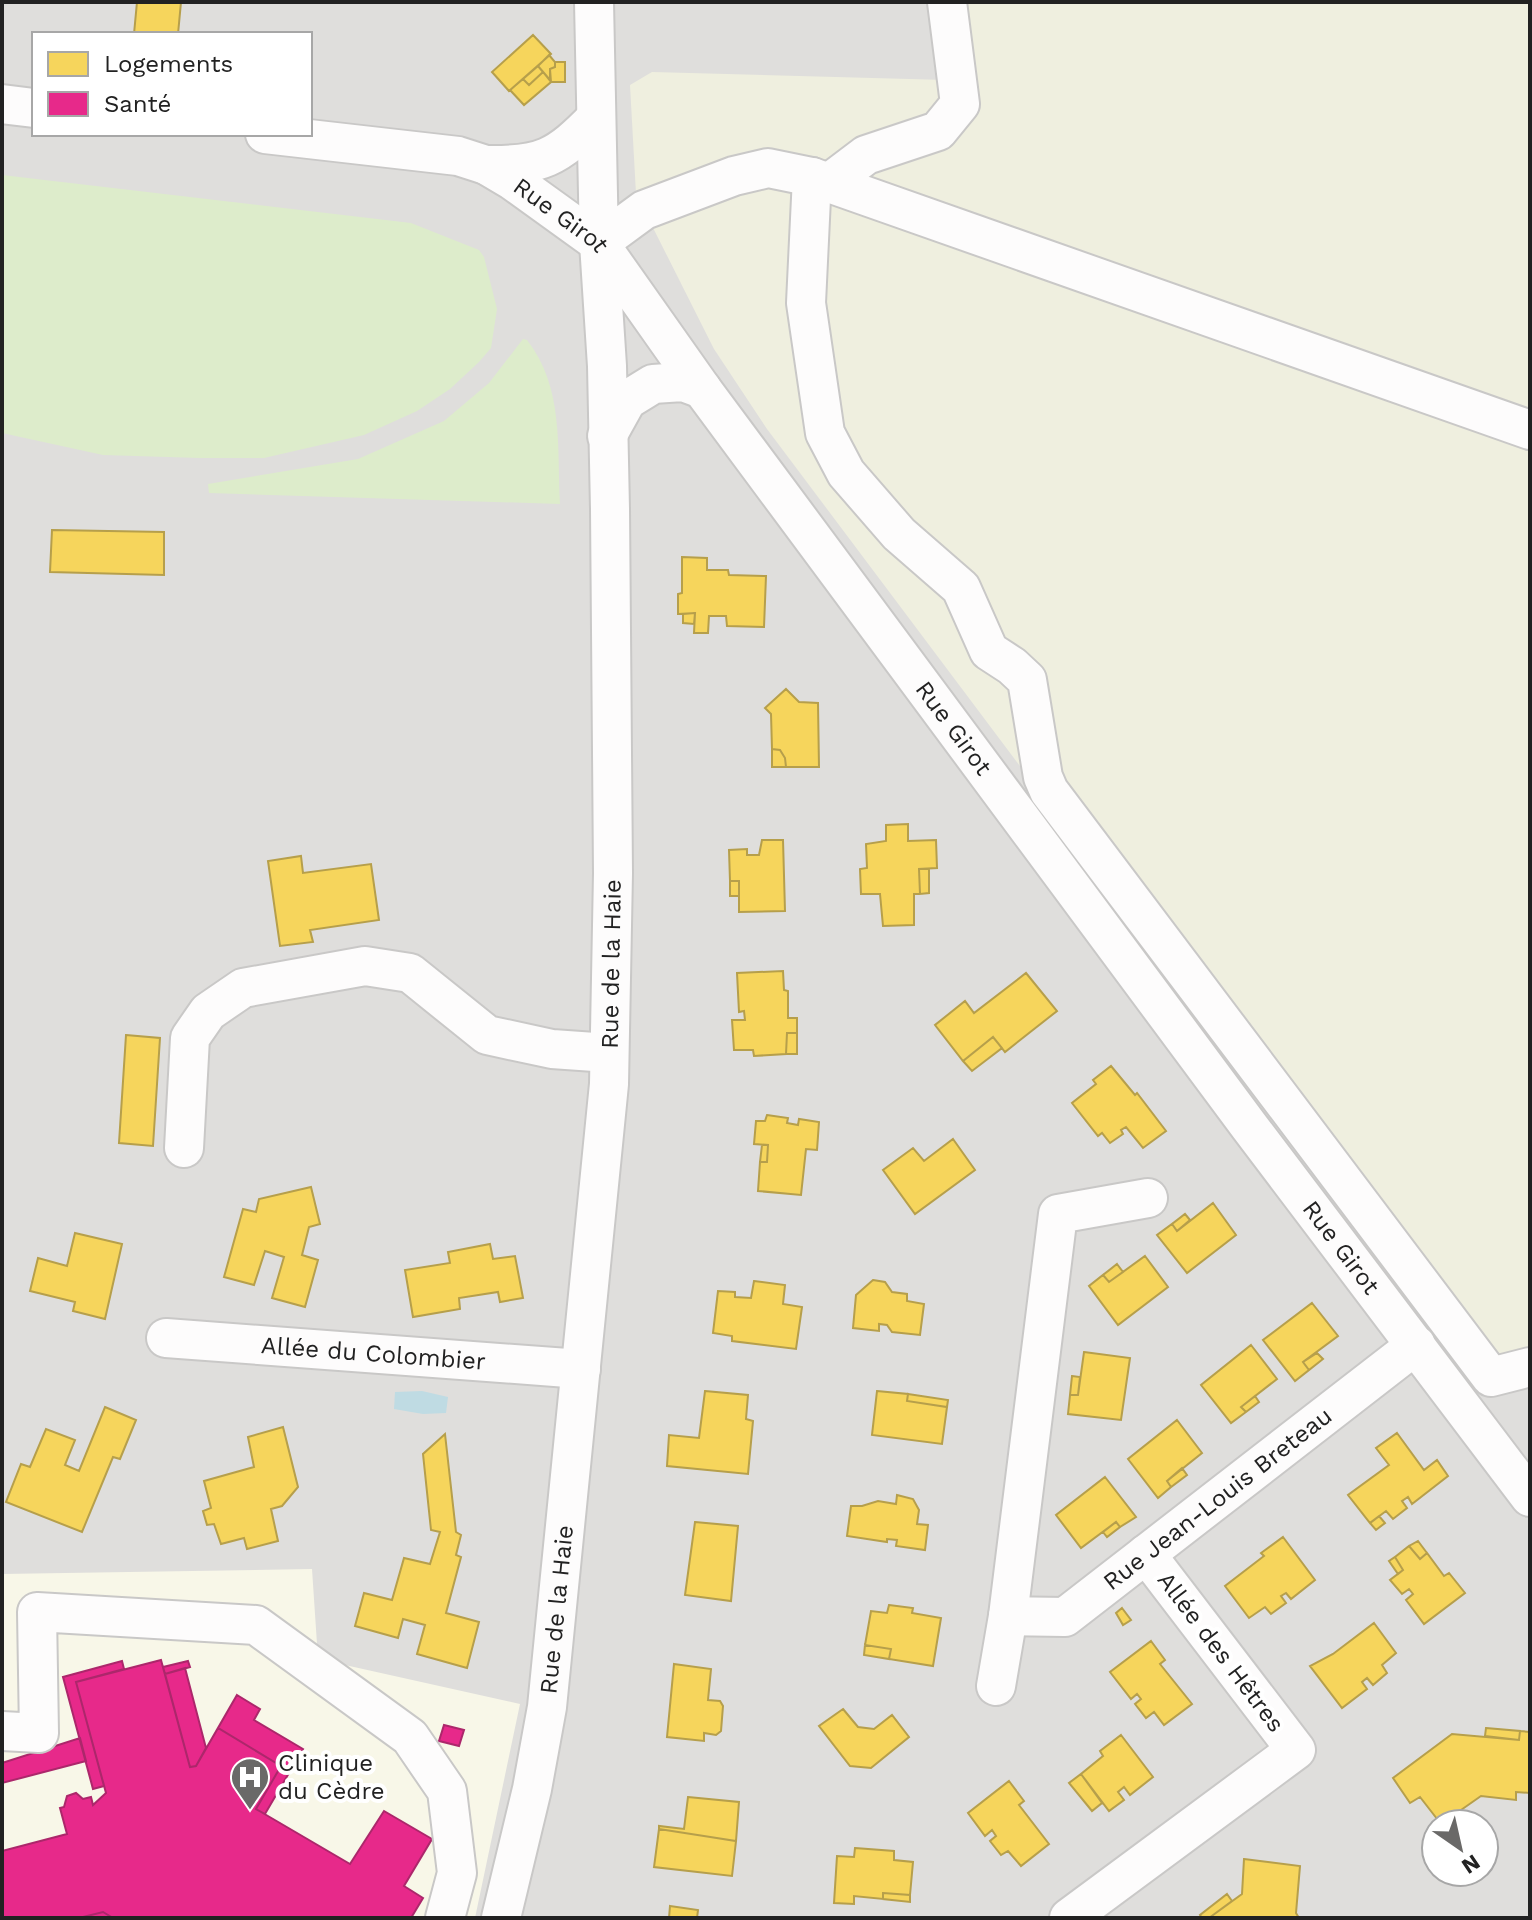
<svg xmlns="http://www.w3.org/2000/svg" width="1532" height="1920" viewBox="0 0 1532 1920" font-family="'Work Sans',sans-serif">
  <rect width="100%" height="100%" fill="#f0eeeb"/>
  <!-- residential -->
  <path fill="#dfdedc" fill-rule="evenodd" d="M2,2H1530V1918H2ZM34,34H310V134H34ZM1436,1824H1484V1872H1436Z"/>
  <!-- education -->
  <path fill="#f8f7e8" d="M312,1569L318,1659L520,1704L475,1918H2V1574Z"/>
  <!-- farmland -->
  <path fill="#efefdf" d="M935,2H1530V1384L1489,1391L767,429L714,349L636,194L630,85L652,72L946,80Z"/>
  <!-- grass -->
  <path fill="#ddeccb" d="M2,175L411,223L479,250L484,257L497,309L491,348L479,362L450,389L417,411L364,435L264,458H200L103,455L2,433Z
    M523,339L527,340C564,387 557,447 560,504L209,493L208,484L358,459L444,421L489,383Z"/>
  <!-- water -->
  <path fill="#bfdbe3" d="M422,1391L448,1397L446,1413L423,1414L394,1409L395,1392Z"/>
  <!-- homes -->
  <path fill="#f6d55c" stroke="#b69f4b" stroke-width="2" d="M137,2H181L178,34H134Z
    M533,35L551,54L509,91L492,72Z
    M549,55L555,62V67L550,69V80L538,66Z
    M555,62H565V82H551L550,69L555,67Z
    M538,66L543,72L529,85L523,79Z
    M543,72L551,82L524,105L510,90L523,79L529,85Z
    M52,530L164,532V575L50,572Z
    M682,557L707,558V570H728L729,575L766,576L764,627L727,626L726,616H709L708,633H694L695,613L678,614V594L682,593Z
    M695,613L694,624L683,623V614Z
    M786,689L799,702L818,703L819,767H786L785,758L780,750L772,749L771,714L765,708Z
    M772,749L780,750L785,758L786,767H772Z
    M908,824V841L936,840L937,868L919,869L920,894H914V925L883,926L880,894H861L860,869L867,868L866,844L886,841V825Z
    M762,840H783L785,911L739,912V881H730L729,850L747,849V855H759Z
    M301,856L303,873L371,864L379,920L310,930L313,942L280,946L268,861Z
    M919,869H929V893L920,894Z
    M730,881H739V896H730Z
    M783,971L784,990L788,991V1018H797V1033H787L786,1054L754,1056L753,1050H734L732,1020H745L744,1011L739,1012L737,973Z
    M1026,973L1057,1011L1005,1052L993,1037L963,1061L935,1025L965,1001L974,1013Z
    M787,1033H797V1054H786Z
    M126,1035L160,1038L153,1146L119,1143Z
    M993,1037L1002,1048L972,1071L963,1061Z
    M1111,1066L1135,1095L1137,1093L1166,1131L1143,1148L1126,1127L1121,1130L1123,1134L1110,1143L1102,1133L1098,1136L1072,1103L1096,1084L1093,1080Z
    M767,1115L788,1118L787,1123L798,1125L799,1119L819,1122L817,1150L806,1149L801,1195L758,1191L760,1162H767L768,1145L754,1144L756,1121H765Z
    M953,1139L975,1170L915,1214L883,1170L913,1148L924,1161Z
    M762,1145H768L767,1162H760Z
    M311,1187L320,1224L309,1227L302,1255L318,1260L305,1307L272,1298L284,1257L265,1251L254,1285L224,1277L243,1209L256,1212L259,1199Z
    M1213,1203L1236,1235L1187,1273L1157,1235L1172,1224L1177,1231Z
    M1185,1214L1190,1220L1177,1231L1172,1224Z
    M75,1233L122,1244L105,1319L73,1311L75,1302L30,1291L38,1258L67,1266Z
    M490,1244L493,1259L515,1256L523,1298L500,1302L498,1292L459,1298L460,1309L413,1317L405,1270L450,1263L448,1252Z
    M1145,1256L1168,1287L1118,1325L1089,1286L1103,1275L1109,1282Z
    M1117,1264L1123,1272L1109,1282L1103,1275Z
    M873,1280L885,1282L892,1292L907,1294V1301L924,1304L920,1335L892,1332L887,1325L879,1324V1331L853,1328L856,1295Z
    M754,1281L785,1285L783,1304L802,1307L796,1349L732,1341V1336L713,1333L718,1291L735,1292V1297L751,1298Z
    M1312,1303L1338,1336L1303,1362L1309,1370L1295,1381L1263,1340Z
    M1251,1345L1277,1379L1241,1407L1246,1412L1231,1423L1201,1385Z
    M1084,1352L1130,1358L1121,1420L1068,1414L1070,1395H1078Z
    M1317,1353L1323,1359L1309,1370L1303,1362Z
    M1072,1376L1080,1377L1078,1395H1070Z
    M705,1391L748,1395L746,1419L753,1421L748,1474L667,1466L669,1435L699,1438Z
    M877,1391L908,1394L907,1401L947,1407L942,1444L872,1435Z
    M908,1394L948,1400L947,1407L907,1401Z
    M1255,1396L1259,1402L1246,1412L1241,1407Z
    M105,1407L136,1420L120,1459L113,1457L82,1532L6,1502L21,1464L30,1467L46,1429L75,1440L65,1465L79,1471Z
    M1177,1420L1202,1453L1167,1481L1171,1487L1158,1498L1128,1459Z
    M283,1427L298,1487L282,1506L271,1509L278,1541L247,1549L244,1538L221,1544L214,1524L207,1525L203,1511L211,1508L204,1481L254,1467L248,1437Z
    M1397,1433L1424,1470L1437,1460L1448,1476L1412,1504L1408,1497L1402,1501L1407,1508L1393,1519L1386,1511L1370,1523L1348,1495L1389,1465L1376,1448Z
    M445,1434L456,1532L461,1535L456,1555L461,1557L446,1613L479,1622L467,1668L417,1654L425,1625L403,1619L398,1638L355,1626L364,1593L392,1600L404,1558L430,1564L440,1532L431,1530L423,1454Z
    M1182,1468L1187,1475L1171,1487L1167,1481Z
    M1105,1477L1136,1517L1120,1527L1116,1522L1081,1548L1056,1515Z
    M897,1495L913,1499L919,1510L917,1524L928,1525L925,1550L896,1546L897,1540L887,1539V1542L847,1536L851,1506H862L878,1501L896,1504Z
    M1379,1516L1385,1523L1376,1530L1370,1523Z
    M695,1522L738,1526L731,1601L685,1595Z
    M1116,1522L1120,1527L1107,1537L1103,1532Z
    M1283,1537L1315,1580L1291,1599L1286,1593L1281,1596L1286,1603L1271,1614L1265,1607L1249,1618L1225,1586L1264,1556L1261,1553Z
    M1418,1541L1427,1553L1420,1559L1409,1546Z
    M1409,1546L1420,1559L1427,1553L1444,1576L1449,1573L1465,1593L1424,1624L1406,1600L1413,1594L1409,1589L1402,1594L1390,1580L1403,1570L1395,1557Z
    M1395,1557L1403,1570L1398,1574L1389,1561Z
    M889,1605L913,1608L912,1613L941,1618L933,1666L889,1659L891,1649L865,1645L871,1611L887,1613Z
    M1122,1608L1131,1620L1123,1625L1116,1613Z
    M1374,1623L1396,1653L1382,1665L1387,1673L1373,1685L1367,1678L1362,1682L1367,1689L1342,1708L1310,1666L1333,1654Z
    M1151,1641L1165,1660L1160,1664L1192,1704L1164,1725L1154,1712L1146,1718L1135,1704L1141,1699L1137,1694L1131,1699L1110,1672Z
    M865,1645L891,1649L889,1659L864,1655Z
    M674,1664L711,1669L708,1700L720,1701L723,1706L721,1731L716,1735L704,1733V1741L667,1737Z
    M843,1709L858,1727L874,1729L892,1715L909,1737L871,1768L850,1766L819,1726Z
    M1486,1728L1520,1731L1519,1740L1485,1736Z
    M1520,1731L1530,1732V1793L1516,1792V1800L1481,1796L1441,1824L1420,1797L1410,1803L1393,1778L1452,1734L1519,1740Z
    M1121,1735L1153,1777L1130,1795L1124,1787L1118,1792L1124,1800L1109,1811L1081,1774L1103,1756L1100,1751Z
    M1081,1774L1102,1803L1092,1811L1069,1783Z
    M1009,1781L1024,1801L1019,1805L1049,1844L1021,1866L1008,1851L1001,1855L990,1841L996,1836L992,1830L985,1836L968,1813Z
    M688,1797L739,1802L736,1841L659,1829V1826L684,1829Z
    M659,1829L736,1841L732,1876L654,1867Z
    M855,1848L894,1851V1860L913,1862L910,1895L883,1893V1899L854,1896V1904L834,1903L837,1856L854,1857Z
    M1244,1859L1300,1866L1296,1913L1299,1918H1209L1242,1894Z
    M883,1893L910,1895V1902L883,1899Z
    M1227,1894L1232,1901L1209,1918H1202L1200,1915Z
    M670,1906L698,1910L697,1918H669Z"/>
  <!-- health -->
  <path fill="#e7298a" stroke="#ac276b" stroke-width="2" d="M161,1660L190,1767L196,1766L218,1728L281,1766L256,1809L350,1864L384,1811L432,1839L404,1886L423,1898L411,1918H113L103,1912L79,1918H2V1851L67,1834L60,1808L64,1807L67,1796L76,1793L83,1799L91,1797L93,1805L106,1793L76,1682Z
    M122,1661L124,1669L76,1682L104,1786L93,1789L63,1677Z
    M188,1661L190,1667L165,1674L163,1667Z
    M185,1668L206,1748L196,1766L190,1767L165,1674Z
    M237,1695L260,1709L254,1720L303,1749L265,1814L256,1809L281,1766L218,1728Z
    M444,1725L464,1730L459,1746L439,1741Z
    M80,1738L86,1761L2,1783V1763Z
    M103,1912L113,1918H79Z"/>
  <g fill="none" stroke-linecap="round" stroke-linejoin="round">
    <!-- minor casing -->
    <g stroke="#c9c8c7" stroke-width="42">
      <g id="minor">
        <path d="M2,104L34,108"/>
        <path id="s1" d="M265,134L458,156L486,165L513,181L599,243L702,389L1249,1126L1530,1497"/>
        <path d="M486,165C542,166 557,158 596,118"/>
        <path d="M812,177L806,303L825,433L846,473L899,534L961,588L989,651L1012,666L1027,680L1043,777L1049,791L1491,1377L1530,1367"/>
        <path d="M829,183L866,155L938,131L960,104L947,2"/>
        <path d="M599,243L644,210L734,176L768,168L812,177L1530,430"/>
        <path d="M607,436L627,400L653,384L683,382L702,389"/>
        <path d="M184,1148L190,1038L208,1012L243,988L365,966L410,973L487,1035L552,1049L609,1053"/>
        <path id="s2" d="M166,1338L581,1369"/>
        <path id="s3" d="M1008,1616L1065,1617L1416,1345"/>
        <path d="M996,1686L1008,1616L1058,1214L1148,1198"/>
        <path d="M2,1731L39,1733L37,1612L256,1625L410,1737L447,1791L457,1873L445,1918"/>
        <path id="s4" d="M501,1918L532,1789L547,1707L609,1084L613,873L610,509L607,366L599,243L594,2"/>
        <path d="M1069,1918L1296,1750L1146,1554"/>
      </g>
    </g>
    <!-- minor -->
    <use href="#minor" stroke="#fdfcfc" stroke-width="38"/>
  </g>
  <!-- icons -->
  <defs>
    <g id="hospital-pin" transform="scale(2)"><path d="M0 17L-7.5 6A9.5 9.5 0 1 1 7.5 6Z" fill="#6a6968" stroke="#fff"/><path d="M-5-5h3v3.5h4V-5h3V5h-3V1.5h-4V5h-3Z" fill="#fff"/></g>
  </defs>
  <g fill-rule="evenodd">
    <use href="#hospital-pin" x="250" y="1777"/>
  </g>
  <g text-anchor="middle" stroke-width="8" stroke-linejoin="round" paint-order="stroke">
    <!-- street labels -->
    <g font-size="24" fill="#222" stroke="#fff">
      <text dy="8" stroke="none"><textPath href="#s1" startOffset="314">Rue Girot</textPath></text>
      <text dy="8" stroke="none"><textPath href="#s1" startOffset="962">Rue Girot</textPath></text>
      <text dy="8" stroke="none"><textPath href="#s4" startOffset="962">Rue de la Haie</textPath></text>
      <text dy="8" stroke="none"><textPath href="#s1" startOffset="1610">Rue Girot</textPath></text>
      <text dy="8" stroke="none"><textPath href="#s2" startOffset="208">Allée du Colombier</textPath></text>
      <text dy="8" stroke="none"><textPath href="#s3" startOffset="250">Rue Jean-Louis Breteau</textPath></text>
      <text dy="8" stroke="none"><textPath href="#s4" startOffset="314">Rue de la Haie</textPath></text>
      <text transform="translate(1221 1652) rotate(53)" y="8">Allée des Hêtres</text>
    </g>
    <!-- poi labels -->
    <g font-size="24" fill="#222" stroke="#fff" text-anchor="start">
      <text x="278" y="1771">Clinique<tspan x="278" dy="28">du Cèdre</tspan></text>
    </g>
  </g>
  <!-- border -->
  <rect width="1532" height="1920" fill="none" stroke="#222222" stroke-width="8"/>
  <!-- legend -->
  <rect x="32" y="32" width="280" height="104" fill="#ffffff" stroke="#a7a7a7" stroke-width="2"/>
  <rect x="48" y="52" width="40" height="24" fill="#f6d55c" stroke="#a7a7a7" stroke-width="2"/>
  <text x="104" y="72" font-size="24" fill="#222222">Logements</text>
  <rect x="48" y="92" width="40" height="24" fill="#e7298a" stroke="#a7a7a7" stroke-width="2"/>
  <text x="104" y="112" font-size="24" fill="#222222">Santé</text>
  <!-- north arrow -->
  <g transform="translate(1460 1848) rotate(146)"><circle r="38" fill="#ffffff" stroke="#a7a7a7" stroke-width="2"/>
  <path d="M0-6L14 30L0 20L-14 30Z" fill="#6a6968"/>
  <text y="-12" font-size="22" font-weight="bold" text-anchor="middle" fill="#222222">N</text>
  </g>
</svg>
